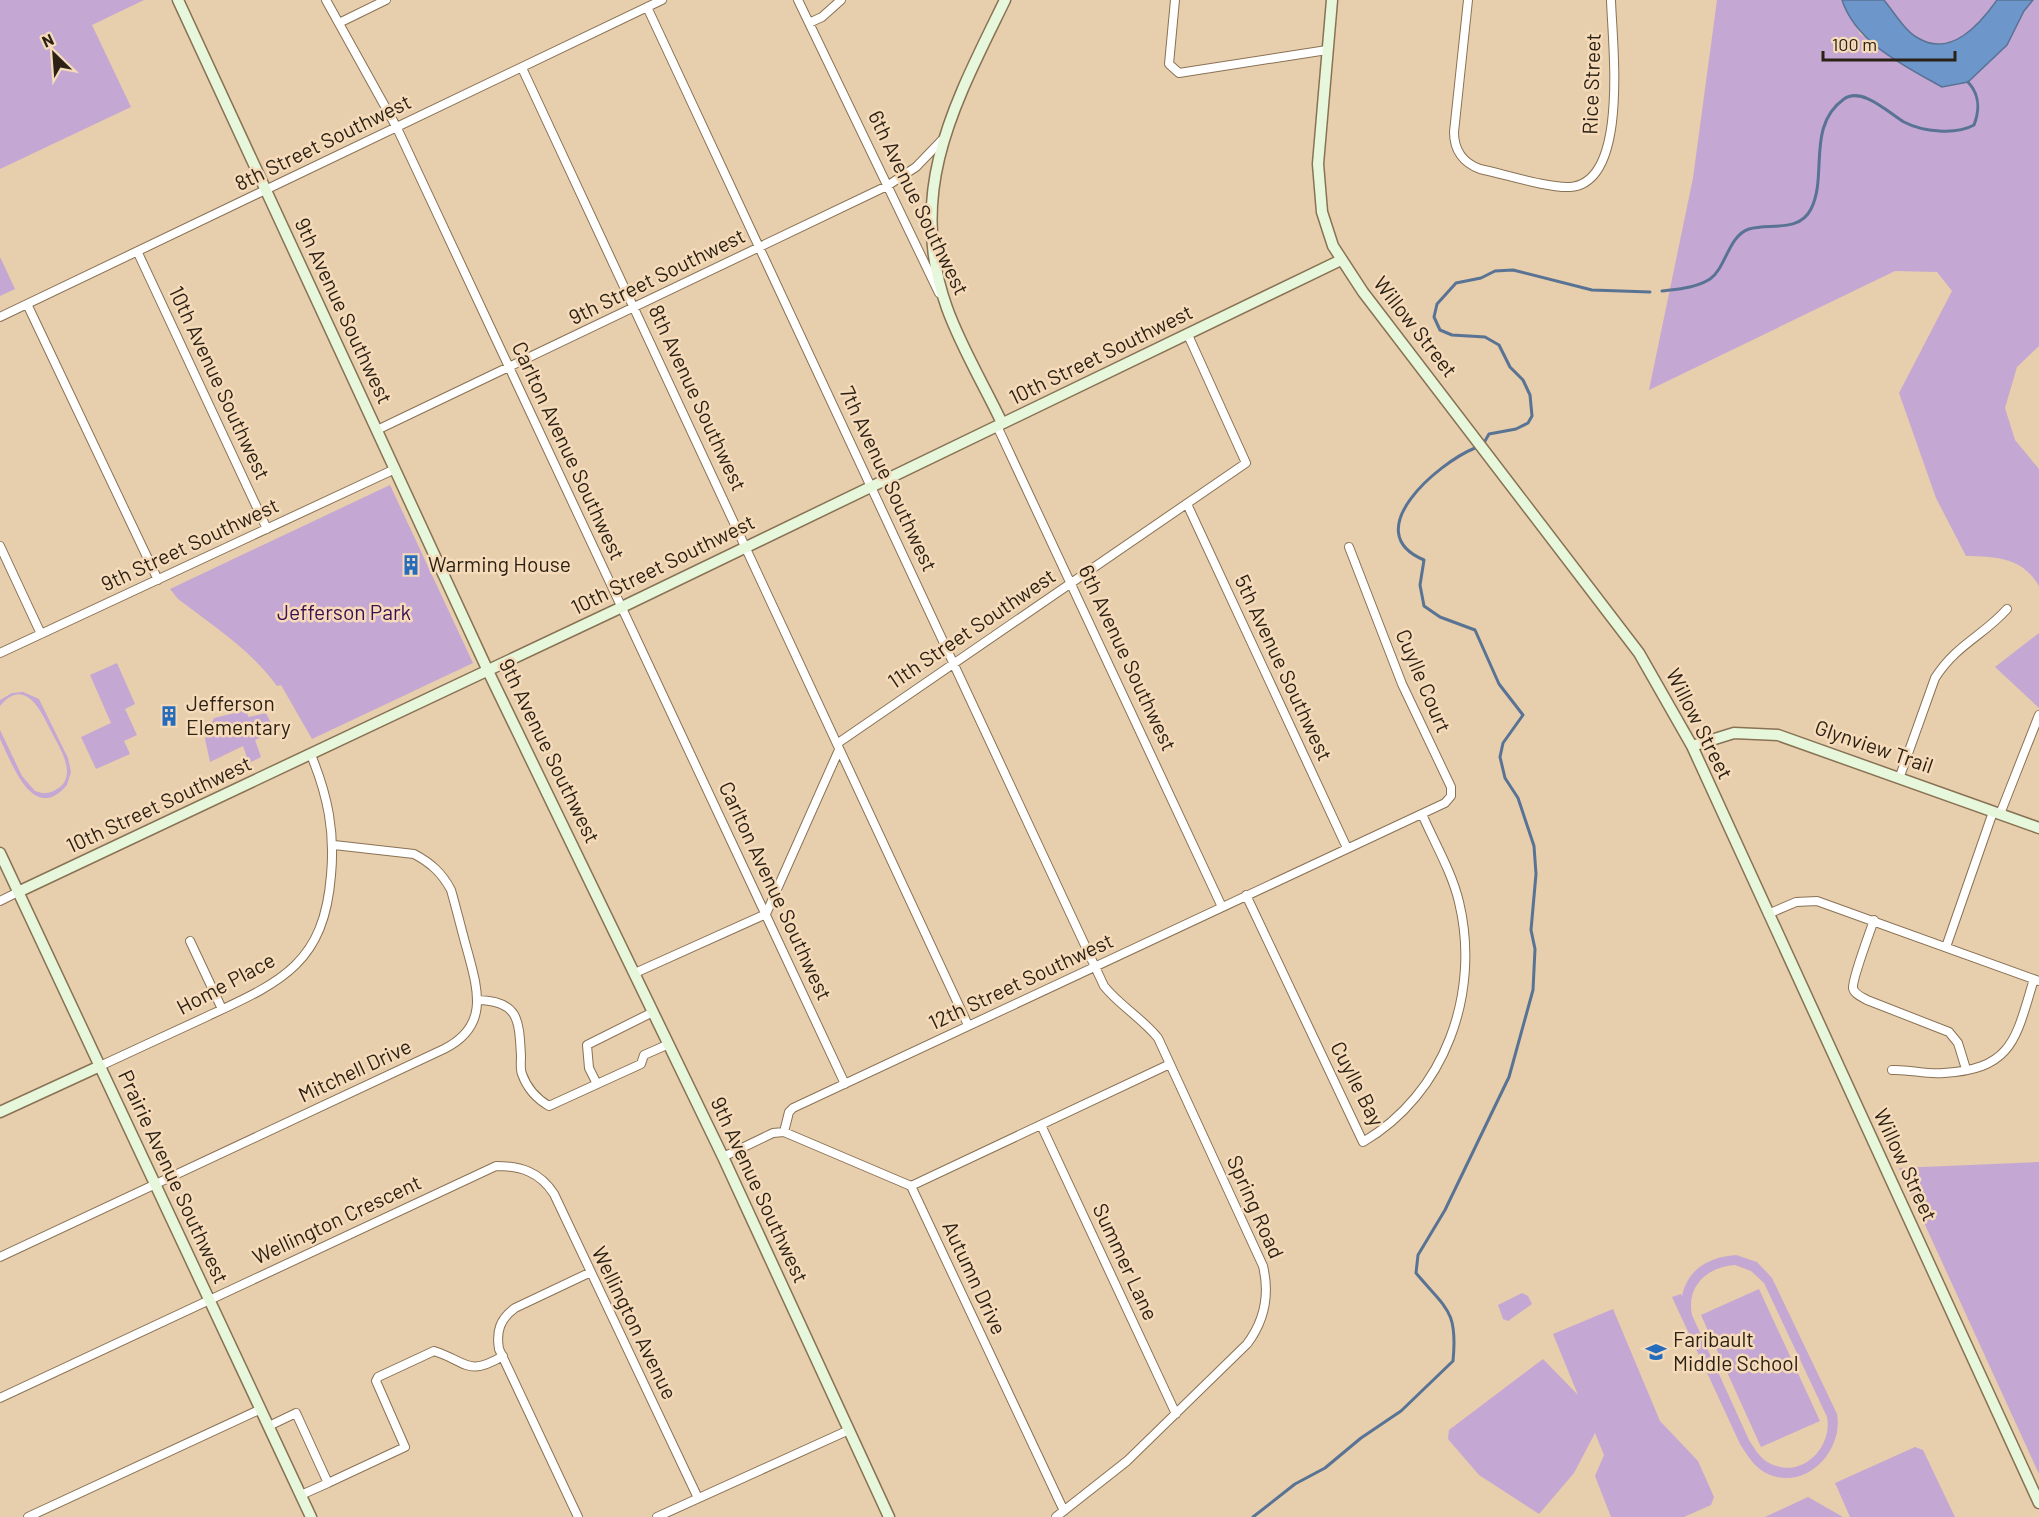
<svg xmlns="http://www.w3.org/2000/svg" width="2039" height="1517" viewBox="0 0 2039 1517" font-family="Barlow,sans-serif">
  <rect width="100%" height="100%" fill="#e7cead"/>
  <!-- green -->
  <path fill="#c5a7d3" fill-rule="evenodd" d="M0,0H144L92,25L131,107L0,169Z
    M1717,0H1842L1860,34L1942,87L1968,82L2007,45L2024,11L2033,0H2039V346L2017,367L2005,408L2015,440L2039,469V586C2022,557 1997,557 1966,556L1936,498L1899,393L1952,291L1937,272L1895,271L1649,390L1693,178Z
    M1884,0H1997C1980,26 1952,56 1918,38C1905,32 1893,11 1884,0Z
    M0,257L15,289L0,296Z
    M390,485L473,663L312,739L281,685L277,686C250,649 213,626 178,599L170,589Z
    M2039,633V708L1995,667Z
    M117,663L135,704L125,709L137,735L124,741L130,754L96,769L81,737L111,723L90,675Z
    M23,692L39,699L68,758L71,772L67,785C33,825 12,763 0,739V730L22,776L35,791C43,794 50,794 57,789C79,776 59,747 51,731C41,711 25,676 0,706V700L12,693Z
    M247,710L248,717L266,713L275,731L255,740L261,757L249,763L243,746L210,762L205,739L214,718Z
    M2039,1162V1474L1899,1168Z
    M1736,1255L1757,1262L1772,1278L1837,1414C1844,1452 1803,1494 1764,1472C1753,1465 1747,1455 1740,1444L1672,1297L1681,1294L1682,1296C1688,1268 1710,1257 1736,1255ZM1735,1265L1751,1271L1764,1283L1827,1417C1833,1447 1802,1479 1771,1464C1760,1459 1755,1449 1749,1440L1692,1315C1686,1286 1707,1267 1735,1265Z
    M1759,1289L1820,1421L1761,1447L1701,1315Z
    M1522,1293L1528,1296L1532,1304L1508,1321L1503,1319L1498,1305Z
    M1613,1309L1660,1421L1698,1461L1714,1497L1711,1505L1684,1517H1611L1595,1476L1604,1455L1595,1433L1574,1473L1539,1514L1479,1475L1448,1439L1449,1430L1543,1359L1578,1395L1553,1334Z
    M1915,1447L1923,1450L1955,1517H1850L1835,1483Z
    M1808,1497L1843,1517H1765Z"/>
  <!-- water -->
  <path fill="#6d96ca" stroke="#597394" stroke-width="1.5" d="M1842,0H1884C1893,11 1905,31 1918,38C1951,58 1980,24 1997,0H2033L2024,11L2007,45L1968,82L1942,87C1905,66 1856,43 1842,0Z"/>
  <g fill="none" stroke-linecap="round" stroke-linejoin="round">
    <!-- stream -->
    <path stroke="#597394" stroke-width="3" d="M1662,291C1678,289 1696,288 1710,279C1726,268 1728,236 1749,229C1769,223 1799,233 1811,209C1828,176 1806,126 1844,99C1862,86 1890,114 1904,122C1923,132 1956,135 1974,125C1980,109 1980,95 1968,82
      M1485,441L1489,434L1516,429L1528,423L1532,416L1530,395L1523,380L1510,367L1499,345L1485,337L1452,335L1440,330L1434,317L1437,304L1456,283L1481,278L1495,271L1513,270L1592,290L1650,292
      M1253,1517L1295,1484L1325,1468L1361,1438L1401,1411L1453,1361C1458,1310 1446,1309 1416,1273L1418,1255L1445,1210L1509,1077L1533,990L1535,949L1531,930L1536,874L1534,846L1518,798L1505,778L1500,757L1503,743L1523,715L1499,684L1475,630L1440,617L1424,606L1420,585L1424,560C1357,532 1438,463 1475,448"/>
    <!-- street casing -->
    <g stroke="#897254" stroke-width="10">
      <path id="street" d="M326,0L397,128L845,1084
        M798,0L939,293
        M1175,0L1169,64L1179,73L1327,50
        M1468,0L1454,132C1454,150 1463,163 1480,169C1504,174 1547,188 1570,187C1630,183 1612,41 1611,0
        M647,7L1104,986C1120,1006 1142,1018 1158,1038L1263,1266C1270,1295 1265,1320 1247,1344L1127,1461L1056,1517
        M339,23L386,0
        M809,23L822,17L841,0
        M522,68L968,1025
        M138,253L267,529
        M27,304L158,580
        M0,317L662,0
        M997,426L1222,907
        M377,430L887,186L916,167L942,140
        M1187,504L1347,848
        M0,546L41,634
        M0,653L395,469
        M838,743L1246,463L1188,335
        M1900,776L1935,678C1957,644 1983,636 2007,609
        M2000,814L2039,715
        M1246,895L1363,1142C1445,1094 1481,993 1459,902C1452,872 1434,842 1422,814
        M0,901L18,892
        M1768,914L1796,902L1817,901L2039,981
        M1874,920C1870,932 1852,979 1853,988C1854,994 1862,997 1867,1000L1949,1032L1958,1043L1966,1069
        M190,941L222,1009
        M1946,947L1993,812
        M635,973L766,914L838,752
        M478,1000C519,1001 519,1020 521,1056C521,1061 520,1069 522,1074C527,1088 537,1099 549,1106L641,1064L644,1055L669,1044
        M100,1066C136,1049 172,1033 208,1016C281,982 324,964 331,875C335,832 328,796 311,755
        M1892,1070C1910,1069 1926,1075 1944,1073C2014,1069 2016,1037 2034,979
        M597,1084L589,1068L587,1045L653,1012
        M1041,1125L1176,1414
        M784,1132L789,1112L793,1108L1445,803L1451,796V787L1402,684L1349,547
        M723,1157L773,1133L784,1132L911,1186L1064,1511
        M911,1186L1170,1064
        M0,1257L444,1049C488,1027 479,993 468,953C462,932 457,911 451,890C442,873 431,863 414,854L334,845
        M0,1398L496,1166C521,1166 540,1172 554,1194L698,1498
        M269,1426L296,1413L328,1483L405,1447L376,1381L378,1377L434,1351C468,1362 467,1377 503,1356
        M301,1495L328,1483
        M28,1517L261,1409
        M578,1517L499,1349C496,1331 500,1319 515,1308L589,1273
        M657,1517L849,1430"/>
    </g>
    <!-- secondary casing -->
    <g stroke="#897254" stroke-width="13">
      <path id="secondary" d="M178,0L488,671L723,1157L889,1517
        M1332,0L1318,164L1322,212L1333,246L1363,292L1639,653L1692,746L2039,1503
        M1002,423C984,385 961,347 947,308C905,191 955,103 1005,0
        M1692,746L1734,733L1778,735L2039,828
        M0,853L311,1517
        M18,892L622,607L1341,260
        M0,1112L100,1066"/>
    </g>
    <!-- street -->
    <use href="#street" stroke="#fff" stroke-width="8"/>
    <!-- secondary -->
    <use href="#secondary" stroke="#e6f7db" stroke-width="10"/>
  </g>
  <!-- icons -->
  <defs>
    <g id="building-bare" transform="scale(1.62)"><path d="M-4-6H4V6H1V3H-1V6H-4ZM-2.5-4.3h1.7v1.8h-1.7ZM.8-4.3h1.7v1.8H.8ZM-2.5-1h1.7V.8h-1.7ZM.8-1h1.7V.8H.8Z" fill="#256cbc" stroke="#f5dbba" stroke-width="2.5" paint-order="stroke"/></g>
    <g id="school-bare" transform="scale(1.62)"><path d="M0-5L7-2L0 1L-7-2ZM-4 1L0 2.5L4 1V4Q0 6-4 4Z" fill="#256cbc" stroke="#f5dbba" stroke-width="2.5" paint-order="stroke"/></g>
  </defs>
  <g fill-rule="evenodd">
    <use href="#building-bare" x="411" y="565"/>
    <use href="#building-bare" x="169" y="716"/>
    <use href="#school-bare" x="1656" y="1352"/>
  </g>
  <g text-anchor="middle" stroke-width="5" stroke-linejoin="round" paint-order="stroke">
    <!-- street labels -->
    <g font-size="21" fill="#2b2115" stroke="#f5dbba">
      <text transform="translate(1592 84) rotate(-88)" y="7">Rice Street</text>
      <text transform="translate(323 143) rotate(-26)" y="7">8th Street Southwest</text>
      <text transform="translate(918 203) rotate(64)" y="7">6th Avenue Southwest</text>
      <text transform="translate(657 277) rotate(-26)" y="7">9th Street Southwest</text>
      <text transform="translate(343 311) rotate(65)" y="7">9th Avenue Southwest</text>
      <text transform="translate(1415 327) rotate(52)" y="7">Willow Street</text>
      <text transform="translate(1101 355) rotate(-26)" y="7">10th Street Southwest</text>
      <text transform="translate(219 383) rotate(65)" y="7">10th Avenue Southwest</text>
      <text transform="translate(697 398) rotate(65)" y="7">8th Avenue Southwest</text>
      <text transform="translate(568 451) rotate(65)" y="7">Carlton Avenue Southwest</text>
      <text transform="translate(888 479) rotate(65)" y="7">7th Avenue Southwest</text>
      <text transform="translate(190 545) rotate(-25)" y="7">9th Street Southwest</text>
      <text transform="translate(663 565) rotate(-26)" y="7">10th Street Southwest</text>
      <text transform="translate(972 629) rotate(-34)" y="7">11th Street Southwest</text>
      <text transform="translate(1127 658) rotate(65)" y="7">6th Avenue Southwest</text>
      <text transform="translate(1283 668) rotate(65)" y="7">5th Avenue Southwest</text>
      <text transform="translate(1423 681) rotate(67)" y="7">Cuylle Court</text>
      <text transform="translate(1699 724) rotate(63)" y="7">Willow Street</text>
      <text transform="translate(1874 747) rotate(19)" y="7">Glynview Trail</text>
      <text transform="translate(549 751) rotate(64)" y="7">9th Avenue Southwest</text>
      <text transform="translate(159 805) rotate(-25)" y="7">10th Street Southwest</text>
      <text transform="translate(775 891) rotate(65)" y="7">Carlton Avenue Southwest</text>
      <text transform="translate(1021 982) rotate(-25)" y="7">12th Street Southwest</text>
      <text transform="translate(226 984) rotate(-28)" y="7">Home Place</text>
      <text transform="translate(355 1071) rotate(-25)" y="7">Mitchell Drive</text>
      <text transform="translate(1357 1084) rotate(63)" y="7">Cuylle Bay</text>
      <text transform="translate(1905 1165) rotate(65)" y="7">Willow Street</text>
      <text transform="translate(173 1177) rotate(65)" y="7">Prairie Avenue Southwest</text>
      <text transform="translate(759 1190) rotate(65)" y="7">9th Avenue Southwest</text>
      <text transform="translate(1255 1207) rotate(66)" y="7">Spring Road</text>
      <text transform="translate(337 1220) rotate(-25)" y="7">Wellington Crescent</text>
      <text transform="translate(1125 1262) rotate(65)" y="7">Summer Lane</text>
      <text transform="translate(974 1278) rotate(65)" y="7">Autumn Drive</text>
      <text transform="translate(634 1323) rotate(64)" y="7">Wellington Avenue</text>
    </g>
    <!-- poi labels -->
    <g font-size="21" fill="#2b2115" stroke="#f5dbba" text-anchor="start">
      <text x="428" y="572">Warming House</text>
      <text x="186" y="711">Jefferson<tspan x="186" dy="24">Elementary</tspan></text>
      <text x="1673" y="1347">Faribault<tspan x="1673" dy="24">Middle School</tspan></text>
    </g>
    <!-- park labels -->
    <g font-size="21" fill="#3f0e52" stroke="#f5dbba">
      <text x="344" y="620">Jefferson Park</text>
    </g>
  </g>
  <!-- north arrow -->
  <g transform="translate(54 54) rotate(335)" stroke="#f5dbba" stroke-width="4.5" paint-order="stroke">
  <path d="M0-4.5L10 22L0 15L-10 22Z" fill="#2b2115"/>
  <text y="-9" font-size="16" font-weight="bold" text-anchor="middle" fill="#2b2115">N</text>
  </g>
  <!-- scale -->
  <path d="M1823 51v9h132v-9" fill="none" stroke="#2b2115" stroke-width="3"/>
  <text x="1832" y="51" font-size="18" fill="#2b2115" stroke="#f5dbba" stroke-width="4.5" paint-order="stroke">100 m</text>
</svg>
